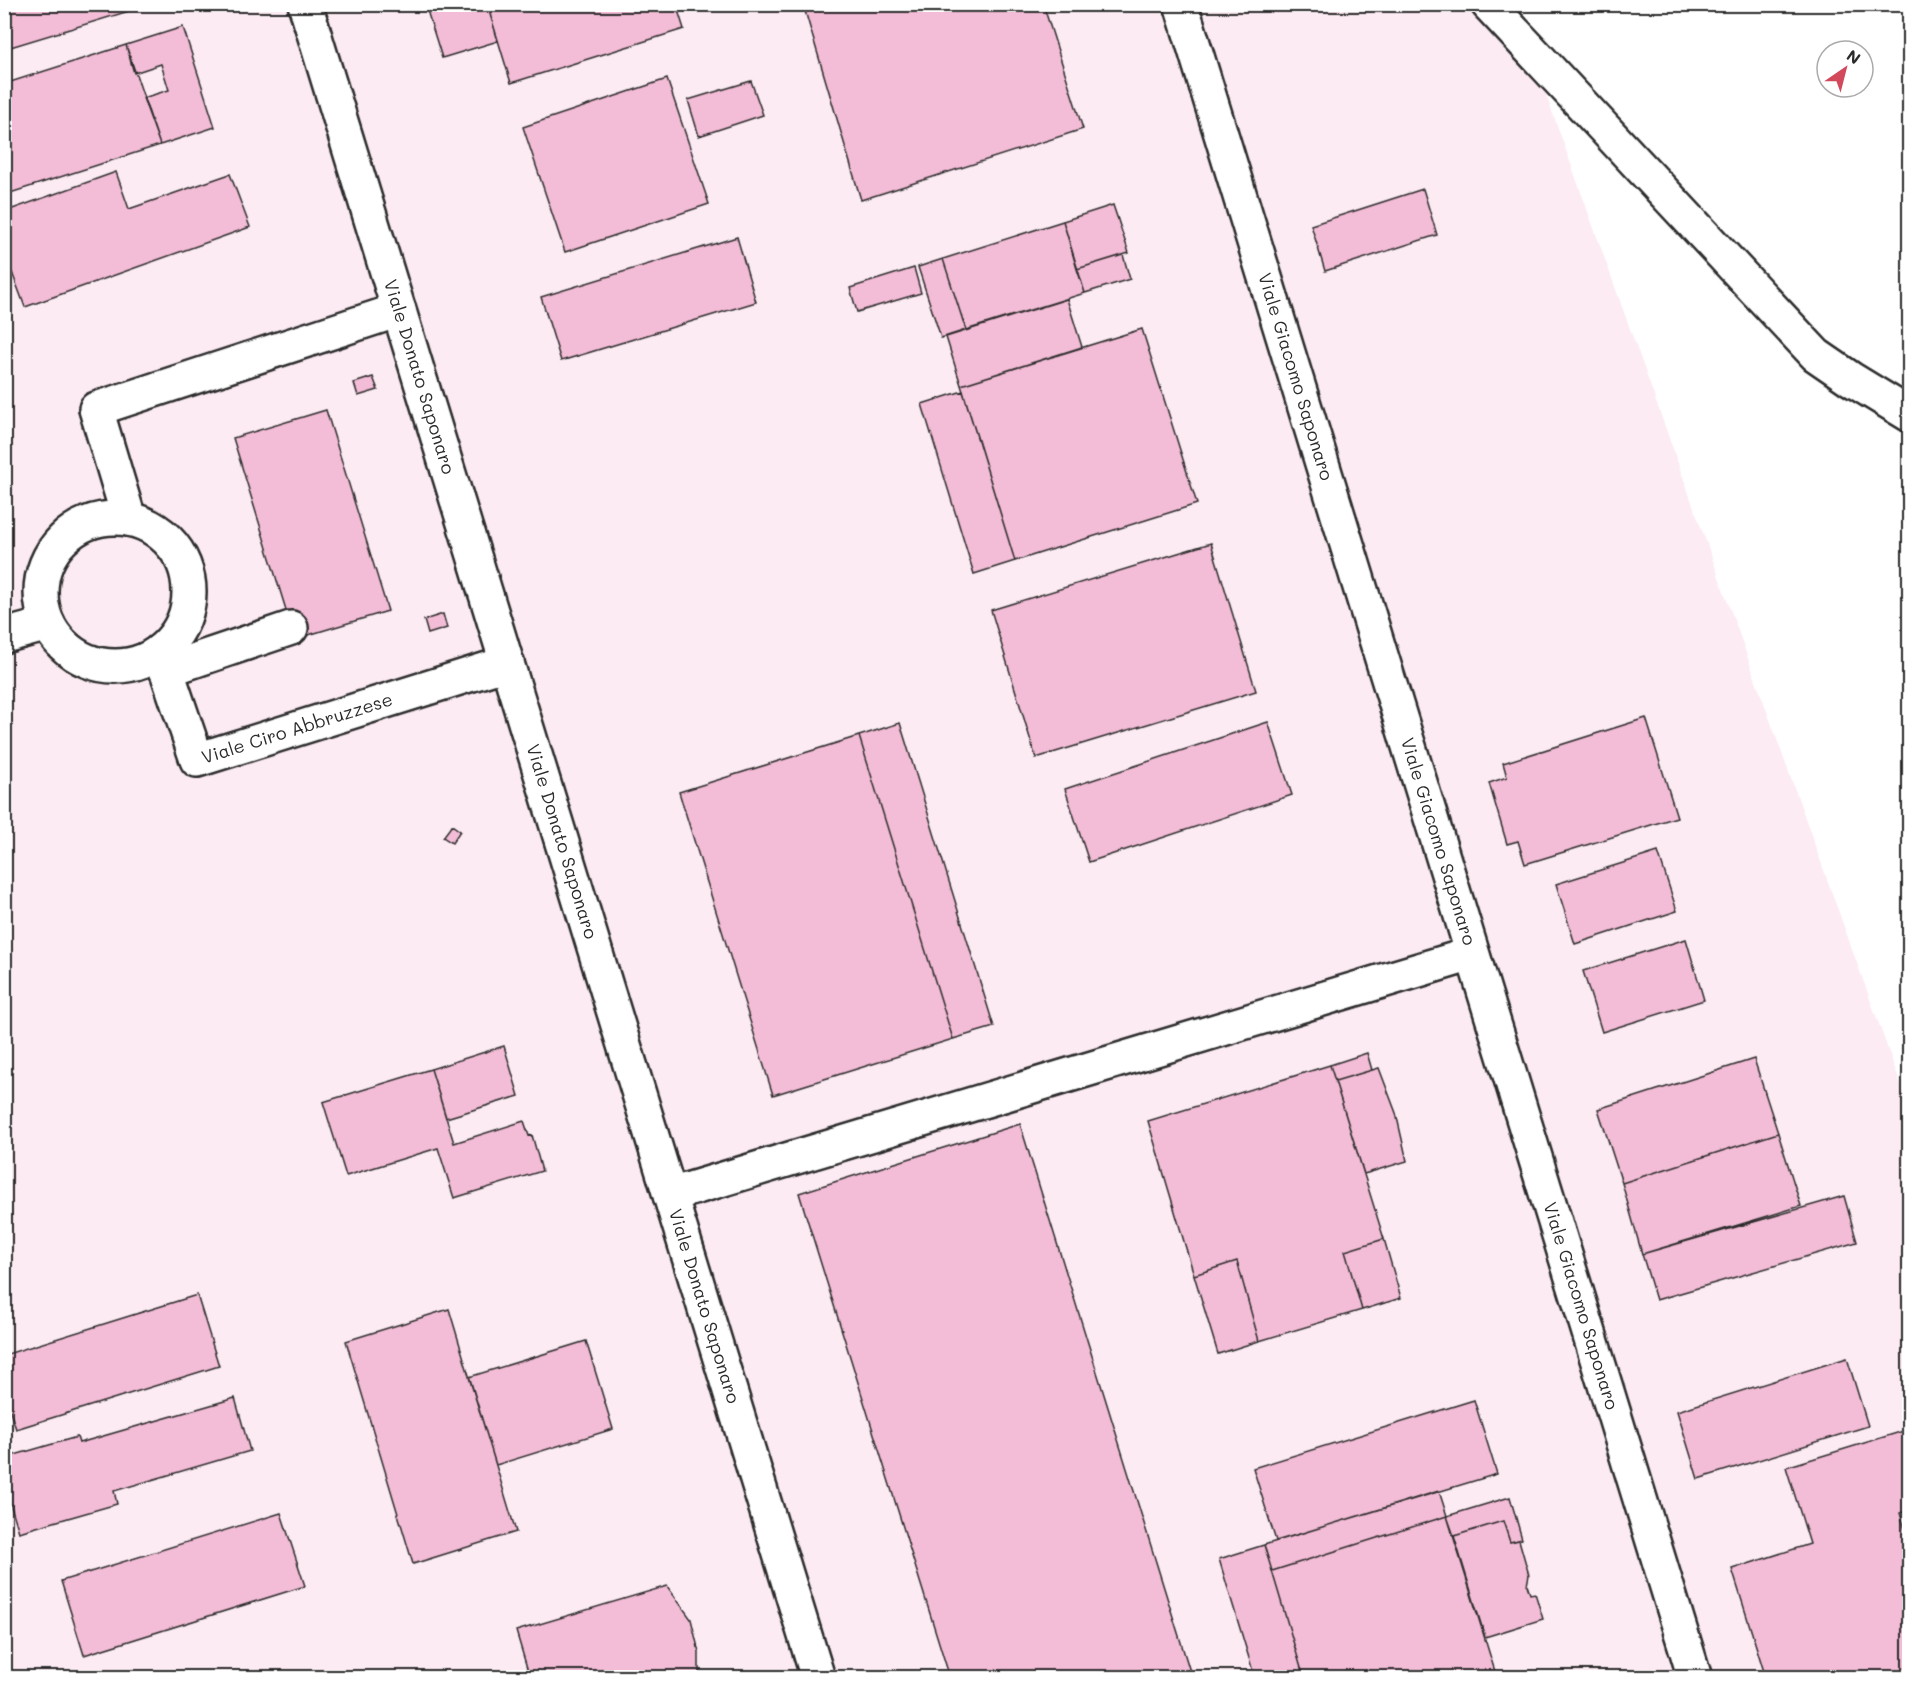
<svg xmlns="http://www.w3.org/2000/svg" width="1914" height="1682" viewBox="0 0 1914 1682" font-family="Mali,sans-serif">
  <rect width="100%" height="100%" fill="#fff"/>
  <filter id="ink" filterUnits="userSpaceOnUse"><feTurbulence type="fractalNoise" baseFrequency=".0167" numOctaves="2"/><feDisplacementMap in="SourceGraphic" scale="12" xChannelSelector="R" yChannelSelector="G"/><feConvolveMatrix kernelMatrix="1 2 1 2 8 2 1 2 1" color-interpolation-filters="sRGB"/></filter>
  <g filter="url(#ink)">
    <!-- built -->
    <path fill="#fcebf3" d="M5,5H1514L1909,1108V1677L5,1678Z"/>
    <!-- building -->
    <path fill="#f4bdd7" stroke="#2b2b2b" stroke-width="1.5" d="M4,4H149V5L4,49Z
      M425,4H487L498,41L442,58Z
      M487,4H676L684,29L511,83Z
      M803,4H1043L1083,129L861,200Z
      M183,27L215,127L160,145L143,98L169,90L161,64L134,73L126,45Z
      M126,45L160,145L4,195V84Z
      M667,79L709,204L565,252L523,127Z
      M751,81L763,115L699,136L688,100Z
      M116,172L129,209L230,174L250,227L25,307L4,251V212Z
      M1423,189L1437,235L1325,271L1311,225Z
      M1113,205L1129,253L1077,269L1063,221Z
      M1063,221L1085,293L966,330L943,259Z
      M737,237L756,302L561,361L541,297Z
      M1123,255L1130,279L1085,293L1077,269Z
      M943,259L966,330L941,338L918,267Z
      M914,268L921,293L857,312L850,288Z
      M1067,299L1082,347L961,385L946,337Z
      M1142,329L1197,504L1015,561L961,385Z
      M373,377L378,390L358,396L354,383Z
      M963,391L1015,561L974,574L922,404Z
      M326,410L388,611L295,639L233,438Z
      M1211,543L1256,691L1036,758L991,610Z
      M443,614L447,628L428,634L424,620Z
      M1646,718L1677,817L1525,864L1518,841L1507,844L1489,783L1507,777L1503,763Z
      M1268,722L1292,795L1089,862L1065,789Z
      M900,723L994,1027L953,1039L859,736Z
      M859,736L953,1039L773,1095L679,792Z
      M452,825L460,831L452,843L443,837Z
      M1658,852L1677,911L1575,944L1556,884Z
      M1686,939L1704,1000L1602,1032L1583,971Z
      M504,1046L519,1096L446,1118L431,1069Z
      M1367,1053L1372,1070L1335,1081L1330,1065Z
      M1754,1059L1778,1133L1622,1183L1598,1109Z
      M1330,1065L1384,1239L1345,1251L1362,1310L1259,1341L1237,1261L1194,1275L1148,1121Z
      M1379,1068L1396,1113L1407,1161L1364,1174L1335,1081Z
      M431,1069L454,1143L524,1121L529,1136L532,1135L542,1171L454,1198L438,1148L346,1176L323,1102Z
      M1020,1124L1192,1678H1002L1000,1672L983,1678H950L799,1193Z
      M1778,1133L1801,1206L1642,1254L1622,1183Z
      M1844,1196L1857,1242L1656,1300L1642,1254Z
      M1384,1239L1401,1298L1362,1310L1345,1251Z
      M1237,1261L1259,1341L1218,1354L1194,1275Z
      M197,1295L219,1366L16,1429L4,1393V1355Z
      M449,1309L516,1532L413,1564L346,1341Z
      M586,1341L613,1429L496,1465L469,1377Z
      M1847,1358L1868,1426L1698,1479L1677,1411Z
      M235,1398L250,1451L114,1491L117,1504L19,1532L4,1483V1458L77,1437L79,1443Z
      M1474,1400L1497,1474L1276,1541L1253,1468Z
      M1910,1429V1510L1900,1513L1910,1545V1671L1887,1678H1766L1732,1569L1810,1544L1786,1467Z
      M1439,1491L1447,1516L1272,1571L1264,1545Z
      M1510,1497L1522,1539L1510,1542L1503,1521L1454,1536L1447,1516Z
      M281,1513L305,1586L84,1655L61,1581Z
      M1447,1516L1497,1678H1304L1272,1571Z
      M1503,1521L1510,1542L1519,1540L1529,1575L1527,1585L1530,1594L1535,1593L1543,1619L1485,1637L1454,1536Z
      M1264,1545L1272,1571L1304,1678H1255L1219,1559Z
      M667,1586L691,1619L699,1652V1678H530L516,1631Z
      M1910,1671V1678H1887Z"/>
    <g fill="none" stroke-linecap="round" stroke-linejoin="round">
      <!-- minor casing -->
      <g stroke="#2b2b2b" stroke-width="38">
        <g id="minor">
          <path id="s1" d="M305,4L818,1678"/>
          <path id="s2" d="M1181,4L1695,1678"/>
          <path d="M1488,4L1816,355L1851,379L1910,415"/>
          <circle cx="115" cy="592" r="74"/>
          <path d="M129,519L96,409L399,310"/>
          <path d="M4,636L48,624"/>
          <path id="s3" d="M160,651L197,760L507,663"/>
          <path d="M166,670L291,628"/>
          <path d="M670,1195L1472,954"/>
        </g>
      </g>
      <!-- minor -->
      <use href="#minor" stroke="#fff" stroke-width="33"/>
    </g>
  </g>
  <g text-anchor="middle" stroke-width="5" stroke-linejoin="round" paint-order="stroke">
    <!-- street labels -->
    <g font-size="18" fill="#2b2b2b" stroke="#fff">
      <text dy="6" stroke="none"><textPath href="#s1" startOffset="390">Viale Donato Saponaro</textPath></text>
      <text dy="6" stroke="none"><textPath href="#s2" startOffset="390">Viale Giacomo Saponaro</textPath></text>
      <text dy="6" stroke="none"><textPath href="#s3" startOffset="220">Viale Ciro Abbruzzese</textPath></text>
      <text dy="6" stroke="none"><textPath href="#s1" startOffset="876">Viale Donato Saponaro</textPath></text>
      <text dy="6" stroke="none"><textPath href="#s2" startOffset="876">Viale Giacomo Saponaro</textPath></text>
      <text dy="6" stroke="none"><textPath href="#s1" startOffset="1362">Viale Donato Saponaro</textPath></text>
      <text dy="6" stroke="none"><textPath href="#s2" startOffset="1362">Viale Giacomo Saponaro</textPath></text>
    </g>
  </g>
  <!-- margin -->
  <rect width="1914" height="1682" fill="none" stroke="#fff" stroke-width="24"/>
  <rect x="12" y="12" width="1890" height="1658" fill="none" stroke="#2b2b2b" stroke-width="2" filter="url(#ink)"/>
  <!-- north arrow -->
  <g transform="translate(1845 69) rotate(35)"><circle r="28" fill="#ffffff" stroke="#aaaaaa" stroke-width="1.5"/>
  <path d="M0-4.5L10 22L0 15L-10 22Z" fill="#d1495b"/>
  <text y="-9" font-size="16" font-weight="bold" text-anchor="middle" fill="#2b2b2b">N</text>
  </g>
</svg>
